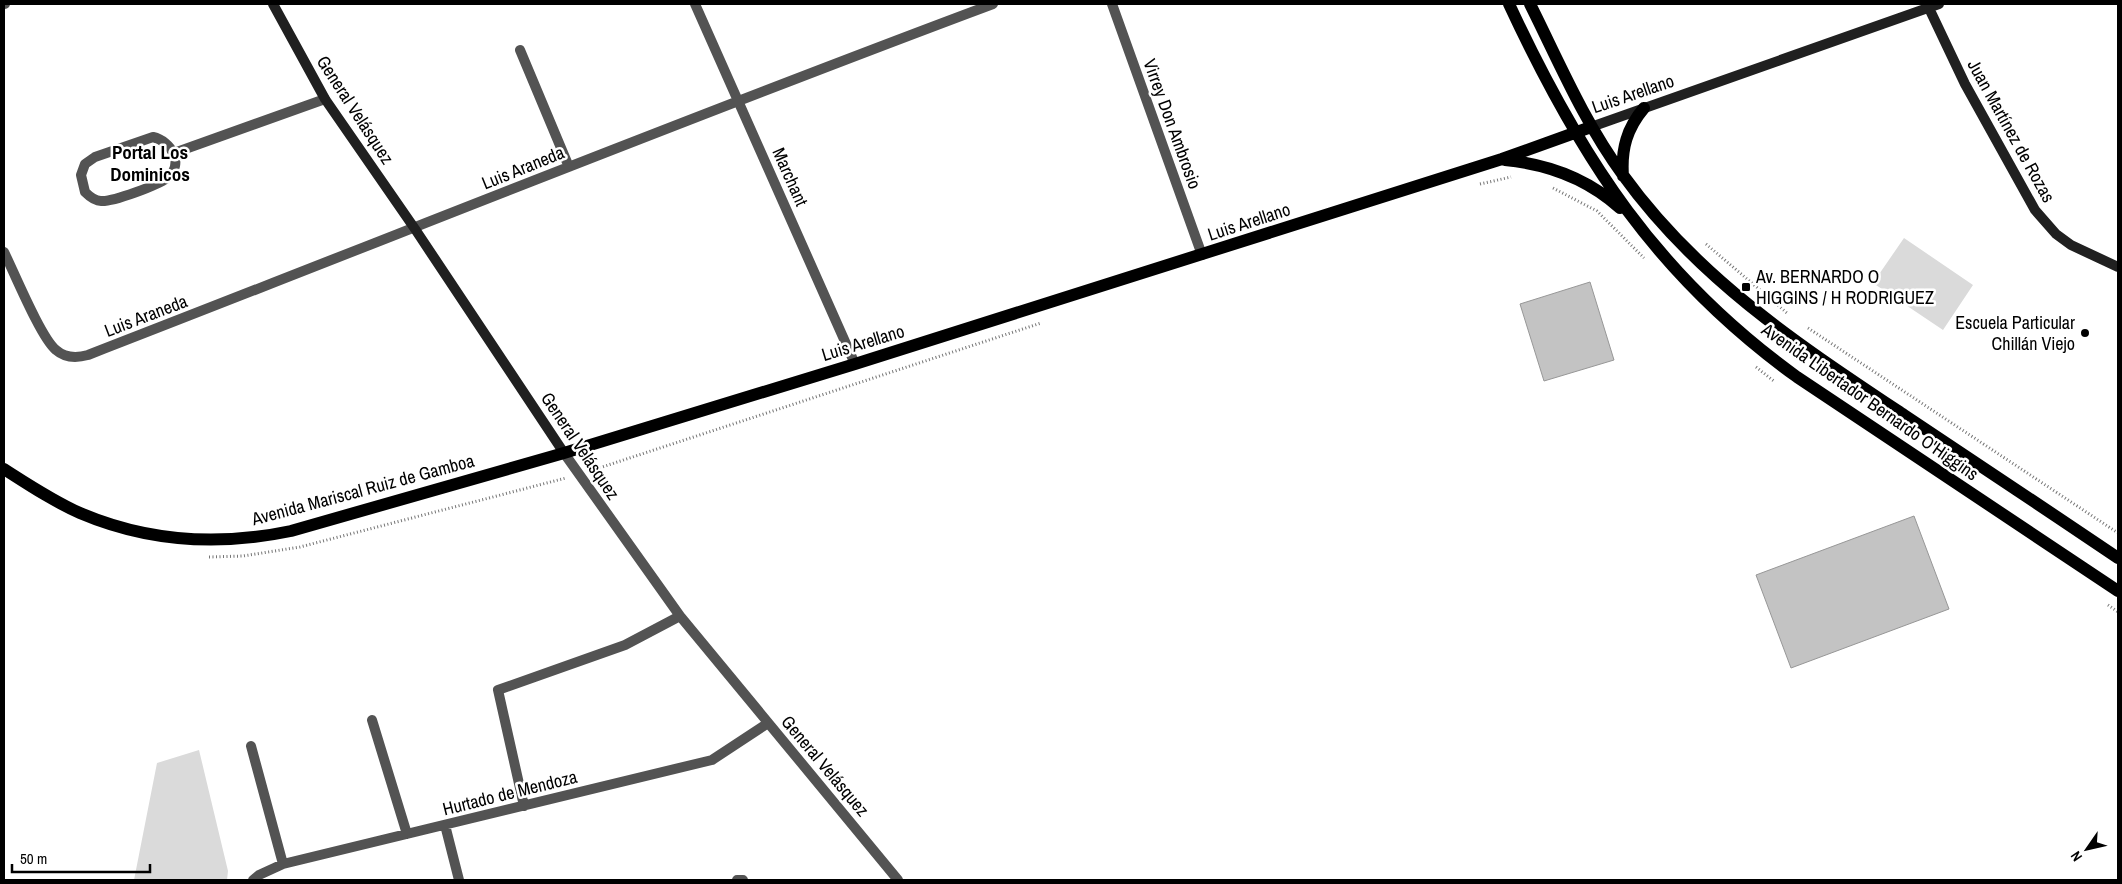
<svg xmlns="http://www.w3.org/2000/svg" width="2122" height="884" viewBox="0 0 2122 884" font-family="'Archivo Narrow',sans-serif">
  <rect width="100%" height="100%" fill="#fff"/>
  <!-- green -->
  <path fill="#dadada" d="M1904,238L1973,285L1943,330L1873,283Z
    M199,750L228,871L227,880H134L157,763Z"/>
  <!-- building -->
  <path fill="#c3c3c3" stroke="#979797" d="M1590,282L1614,360L1544,381L1520,304Z
    M1914,516L1949,609L1791,668L1756,575Z"/>
  <g fill="none" stroke-linecap="round" stroke-linejoin="round">
    <!-- path -->
    <path stroke="#757575" stroke-width="3" stroke-dasharray="1 2.5" stroke-linecap="butt" d="M1480,184L1511,177
      M1553,188L1597,211L1644,258
      M1706,244L1787,313
      M1808,328L2118,533
      M1756,367L1775,382
      M593,470L1041,323
      M209,557L243,556L300,547L566,478
      M2108,605L2118,612"/>
    <!-- street -->
    <path stroke="#535353" stroke-width="10" d="M4,4H5
      M695,4L855,364
      M1112,4L1202,255
      M520,50L569,167
      M153,137C171,141 185,164 167,178C158,185 113,202 101,201C95,201 90,197 85,192L81,175L85,164L95,157Z
      M174,153L325,99
      M4,252C14,272 41,338 56,350C65,358 77,358 88,355C390,238 690,117 993,4
      M564,453L680,616L898,880
      M372,720L407,834
      M251,746L283,864
      M524,806L498,690L625,645L680,616
      M445,825L459,880
      M253,880L259,875L283,864L712,760L768,723
      M737,880H743"/>
    <!-- secondary -->
    <path stroke="#202020" stroke-width="10" d="M273,4L325,99L415,229L564,453
      M1927,4L1965,84L2035,210L2056,234L2071,245L2118,267
      M1591,127L1939,4"/>
    <!-- primary -->
    <path stroke="#000" stroke-width="12" d="M1509,4C1581,159 1657,276 1797,377L2118,591
      M1530,4C1559,62 1584,122 1623,175C1698,279 1799,345 1904,415C1976,463 2047,510 2118,558
      M1505,160C1547,164 1588,179 1620,208
      M1623,176C1621,149 1627,128 1644,108
      M4,469C29,485 53,501 80,513C148,542 219,546 291,531L564,453L855,364L1502,159L1591,127"/>
  </g>
  <!-- markers -->
  <g fill="#000" stroke="#fff" stroke-width="2">
    <rect x="1741" y="282" width="10" height="10" rx="2.5"/>
    <circle cx="2085" cy="333" r="5"/>
  </g>
  <g text-anchor="middle" stroke-width="5" stroke-linejoin="round" paint-order="stroke">
    <!-- street labels -->
    <g font-size="18" fill="#000" stroke="#fff">
      <text transform="translate(1633 94) rotate(-19)" y="6">Luis Arellano</text>
      <text transform="translate(355 110) rotate(57)" y="6">General Velásquez</text>
      <text transform="translate(1172 124) rotate(70)" y="6">Virrey Don Ambrosio</text>
      <text transform="translate(2011 131) rotate(61)" y="6">Juan Martínez de Rozas</text>
      <text transform="translate(523 168) rotate(-22)" y="6">Luis Araneda</text>
      <text transform="translate(790 177) rotate(66)" y="6">Marchant</text>
      <text transform="translate(1249 222) rotate(-18)" y="6">Luis Arellano</text>
      <text transform="translate(146 316) rotate(-21)" y="6">Luis Araneda</text>
      <text transform="translate(863 343) rotate(-17)" y="6">Luis Arellano</text>
      <text transform="translate(1870 402) rotate(35)" y="6">Avenida Libertador Bernardo O'Higgins</text>
      <text transform="translate(580 446) rotate(56)" y="6">General Velásquez</text>
      <text transform="translate(363 490) rotate(-15)" y="6">Avenida Mariscal Ruiz de Gamboa</text>
      <text transform="translate(825 766) rotate(50)" y="6">General Velásquez</text>
      <text transform="translate(510 793) rotate(-14)" y="6">Hurtado de Mendoza</text>
    </g>
    <!-- poi labels -->
    <g font-size="18" fill="#000" stroke="#fff" text-anchor="start">
      <text x="1756" y="283">Av. BERNARDO O<tspan x="1756" dy="21">HIGGINS / H RODRIGUEZ</tspan></text>
      <text x="2075" y="329" text-anchor="end">Escuela Particular<tspan x="2075" dy="21">Chillán Viejo</tspan></text>
    </g>
    <!-- neighbourhood labels -->
    <g font-size="19" font-weight="bold" fill="#000" stroke="#fff">
      <text x="150" y="159">Portal Los<tspan x="150" dy="22">Dominicos</tspan></text>
    </g>
  </g>
  <!-- border -->
  <rect width="2122" height="884" fill="none" stroke="#000000" stroke-width="10"/>
  <!-- north arrow -->
  <g transform="translate(2087 849) rotate(236)" stroke="#ffffff" stroke-width="4" paint-order="stroke">
  <path d="M0-4L9 19L0 12L-9 19Z" fill="#000000"/>
  <text y="-8" font-size="14" font-weight="bold" text-anchor="middle" fill="#000000">N</text>
  </g>
  <!-- scale -->
  <path d="M12 864v8h138v-8" fill="none" stroke="#000000" stroke-width="2.5"/>
  <text x="20" y="864" font-size="15" fill="#000000" stroke="#ffffff" stroke-width="4" paint-order="stroke">50 m</text>
</svg>
